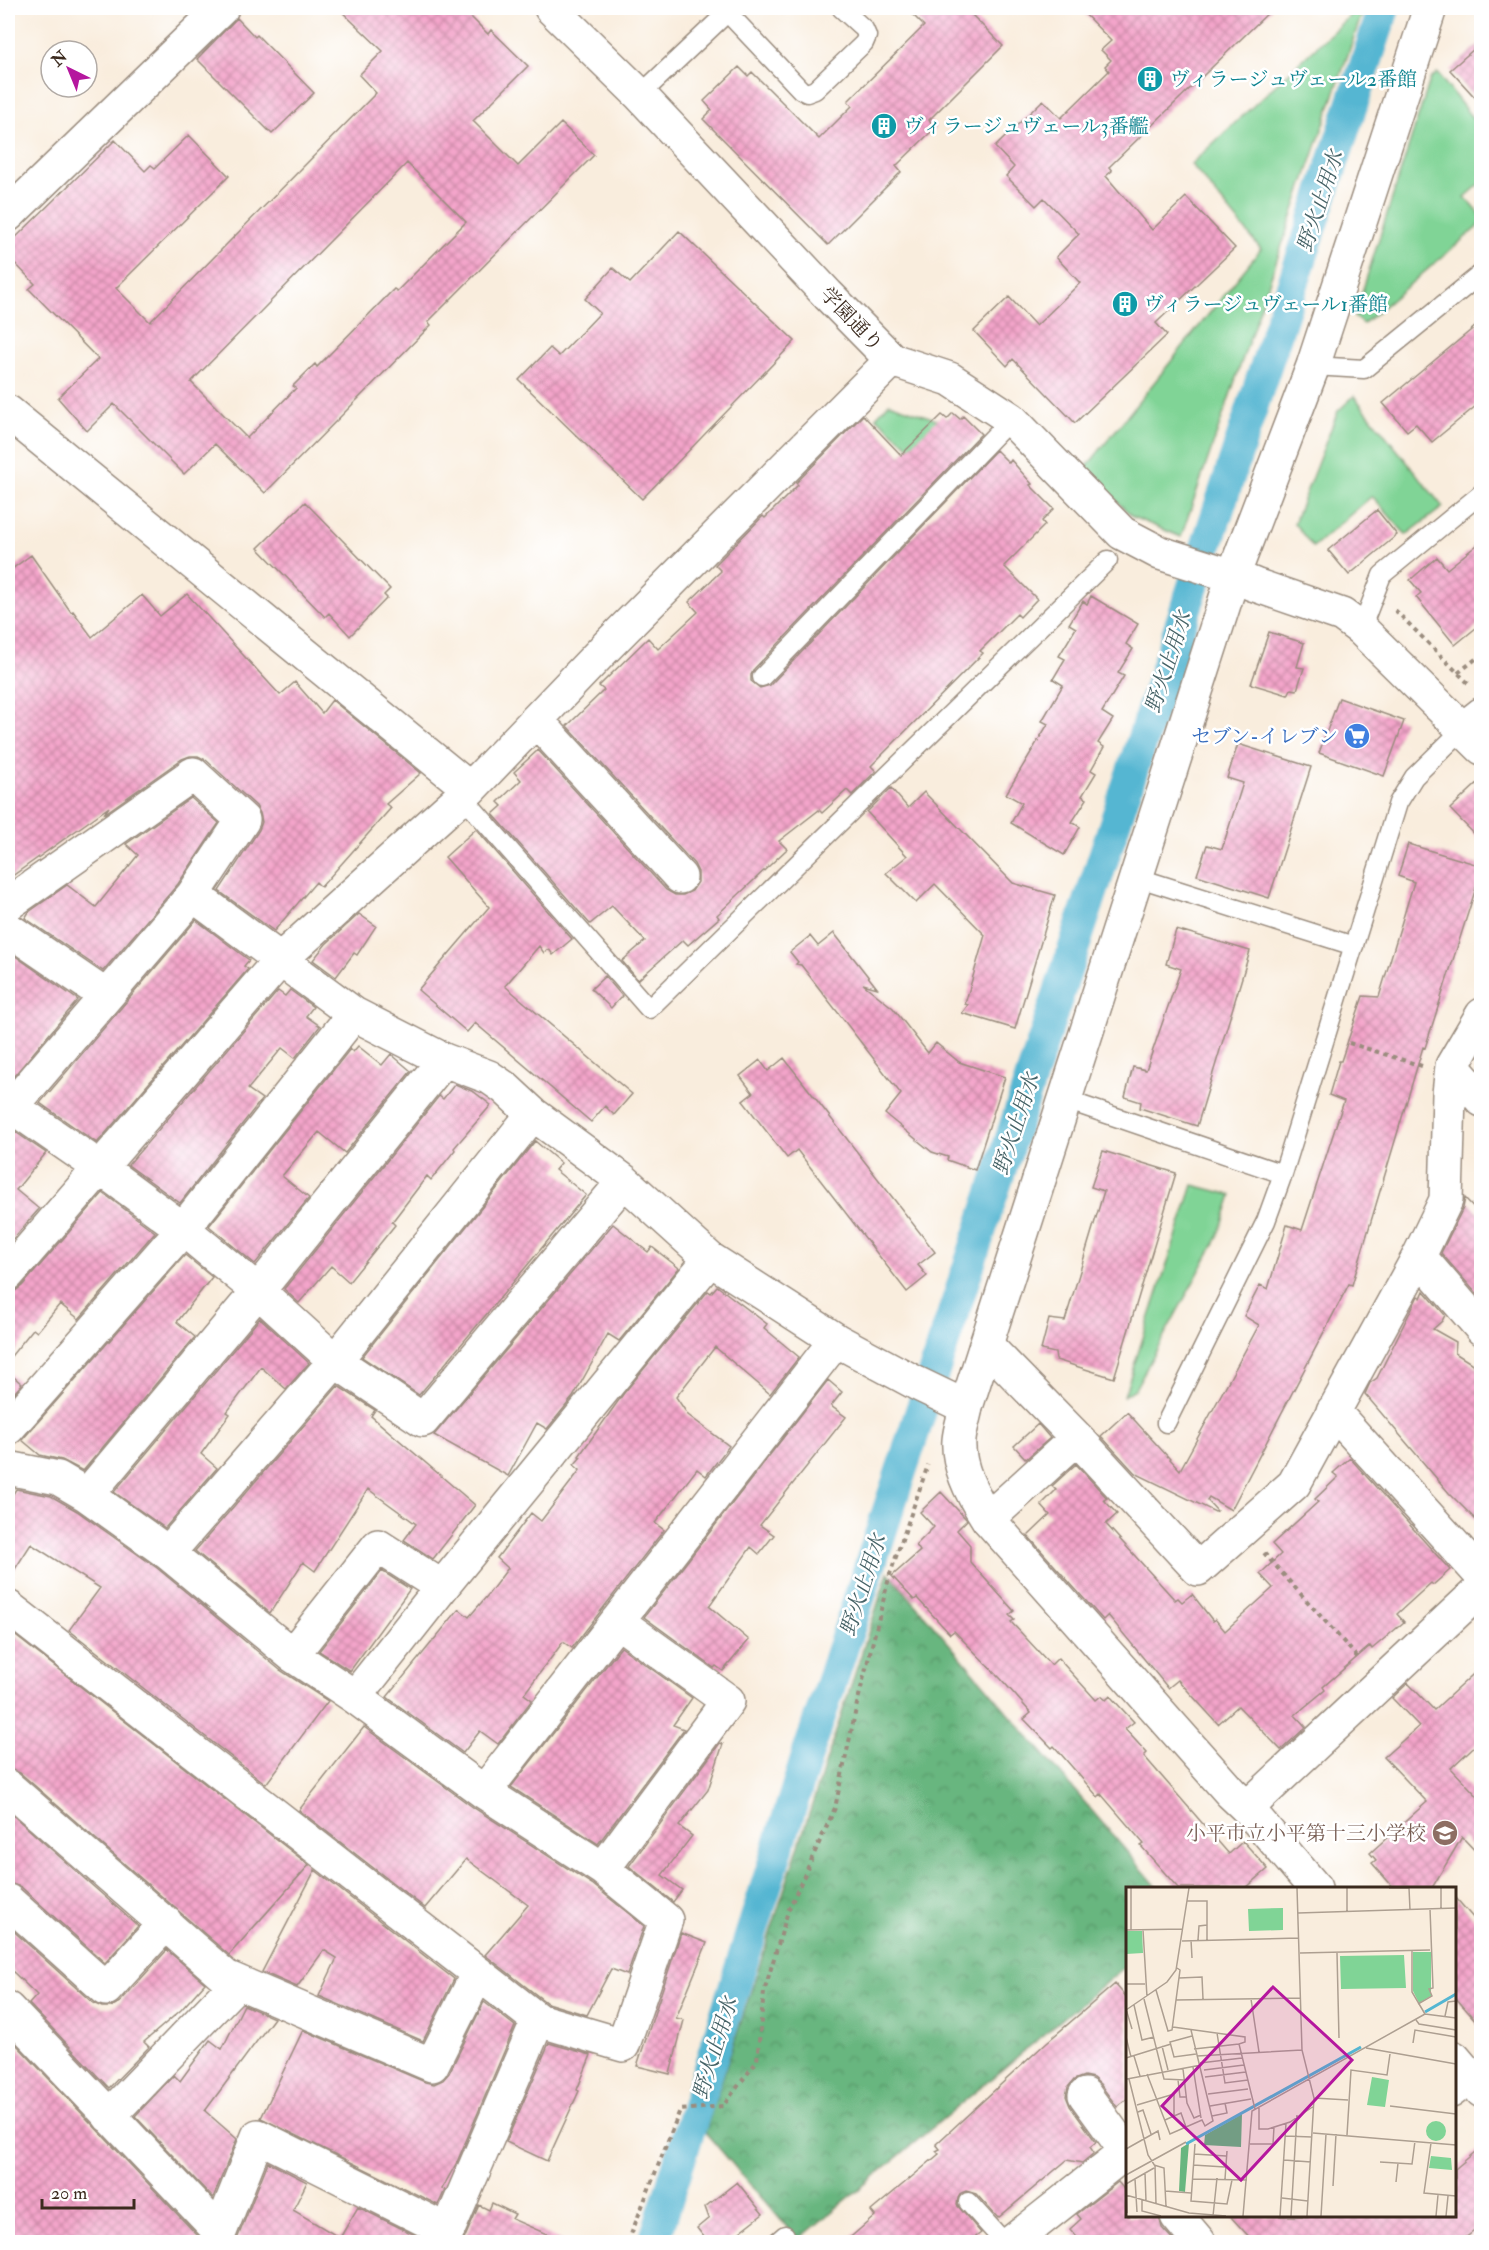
<svg xmlns="http://www.w3.org/2000/svg" width="1489" height="2250" viewBox="0 0 1489 2250" font-family="'IM FELL Double Pica','Noto Serif JP',serif">
  <defs>
    <pattern id="forest-crowns" width="20" height="18" patternUnits="userSpaceOnUse" patternTransform="scale(1.5)"><rect width="20" height="18" fill="#68b67f"/><path d="M2 6a3 3 0 1 1 6 0M12 15a3 3 0 1 1 6 0" fill="none" stroke="#579467"/></pattern>
    <pattern id="building-cross-hatch" width="8" height="8" patternUnits="userSpaceOnUse" patternTransform="scale(1.5)"><rect width="8" height="8" fill="#f4a5cb"/><path d="M0 0l8 8M0 8l8-8" fill="none" stroke="#c787a4"/></pattern>
  </defs>
  <rect width="100%" height="100%" fill="#fff"/>
  <filter id="ink" filterUnits="userSpaceOnUse"><feTurbulence type="fractalNoise" baseFrequency=".0167" numOctaves="2"/><feDisplacementMap in="SourceGraphic" scale="12" xChannelSelector="R" yChannelSelector="G"/><feConvolveMatrix kernelMatrix="1 2 1 2 8 2 1 2 1" color-interpolation-filters="sRGB"/></filter>
  <filter id="wash" filterUnits="userSpaceOnUse"><feTurbulence type="fractalNoise" baseFrequency=".008" numOctaves="4" result="noise"/><feDisplacementMap in="SourceGraphic" scale="24" xChannelSelector="R" yChannelSelector="G"/><feGaussianBlur stdDeviation="1.35" result="paint"/><feColorMatrix in="noise" values="0 0 0 0 0 0 0 0 0 0 0 0 0 0 0 0 0 1.4 0 .05"/><feComposite in="paint" operator="in"/></filter>
  <g filter="url(#wash)">
    <rect width="100%" height="100%" fill="#f9eddd"/>
    <!-- forest -->
    <path fill="url(#forest-crowns)" stroke="#52704e" stroke-width="1.5" d="M888,1572L1158,1888H1128L1127,1965L798,2240L705,2132Z"/>
    <!-- park -->
    <path fill="#80d496" stroke="#5e7f5a" stroke-width="1.5" d="M1358,8H1364L1181,537L1133,517L1084,470L1261,249L1191,164Z
      M1437,73L1481,129V183L1465,197L1481,215V224L1363,324L1354,317L1430,80Z
      M1354,396L1443,507L1406,535L1372,496L1313,547L1294,523L1338,411Z
      M889,403L944,422L913,450L876,417Z
      M1193,1185L1232,1195L1218,1237L1135,1389L1124,1396Z"/>
    <g fill="none" stroke-linecap="round" stroke-linejoin="round">
      <!-- canal -->
      <path stroke="#54b6d2" stroke-width="32" d="M654,2242L808,1753L1384,8"/>
    </g>
    <g id="blocks">
      <!-- building -->
      <path fill="url(#building-cross-hatch)" fill-rule="evenodd" d="M338,8H462L488,34L491,30L528,66L473,121L518,166L561,123L594,155L428,322L431,325L265,493L215,444L184,474L114,404L87,431L58,398L98,359L29,289L35,284L8,256V245L115,140L145,171L151,165L155,168L189,135L229,176L116,288L150,322L376,93L359,75L383,51ZM407,163L466,222L397,291L394,289L317,367L315,364L293,386L296,388L247,438L191,382Z
        M906,8H965L1003,46L929,120L936,127L896,166L901,172L828,245L703,119L712,110L704,101L739,67L748,76L752,72L819,139L852,106L848,101L924,26Z
        M1079,8H1273L1109,167L1112,171L1106,176L1152,230L1186,197L1235,248L1156,323L1167,335L1075,423L1013,359L1007,366L974,331L1009,297L1036,326L1080,283L1056,257L1079,234L1044,198L1036,206L1006,176L1014,167L995,147L1043,100L1061,118L1109,71L1105,66L1111,60L1101,50L1111,41Z
        M237,18L255,37L257,35L314,93L272,134L197,59Z
        M1482,42V105L1450,70Z
        M679,231L795,341L642,499L519,380L550,348L559,356L600,313L585,299L613,268L630,283Z
        M1482,321V401L1432,442L1416,424L1407,431L1383,403Z
        M953,413L960,419L963,416L981,434L754,669L751,675V681L760,688L770,685L996,450L1009,463L1011,460L1032,484L1030,485L1054,509L1042,521L1045,525L1004,566L1037,599L1020,617L1017,614L980,651L983,653L871,766L876,771L852,795L847,790L822,813L819,810L779,841L787,849L717,915L719,918L688,945L683,940L638,980L622,961L645,941L612,906L590,924L493,814L502,806L498,802L521,780L514,772L538,750L666,890L675,895H683L692,891L698,882V872L694,864L567,726L604,690L599,686L648,638L658,649L698,612L689,602L721,571L715,565L763,516L765,518L798,485L796,483L863,415L901,455L942,415L947,419Z
        M305,502L390,589L384,595L387,598L350,636L329,613L325,617L258,548Z
        M1377,510L1397,535L1349,575L1328,550Z
        M1482,541V623L1455,645L1416,597L1421,593L1410,580L1437,557L1447,569Z
        M31,555L71,612L73,611L92,637L142,595L160,616L187,594L280,695L295,682L322,713L332,700L421,773L386,804L391,808L321,887L316,882L274,931L219,891L259,830L262,822L260,813L256,806L206,760L198,756H190L182,759L104,814L109,807L8,879V572Z
        M1091,596L1138,624L1126,644L1133,649L1118,673L1124,676L1102,712L1113,719L1098,743L1104,747L1091,770L1096,773L1082,796L1087,799L1072,822L1080,827L1064,855L1011,823L1022,803L1006,794L1048,724L1042,721L1063,685L1053,679L1065,659L1059,656L1076,628L1069,624L1083,601L1087,604Z
        M1269,632L1304,643L1297,667L1304,668L1297,690L1291,689L1288,695L1251,684Z
        M1339,698L1404,721L1384,776L1319,753Z
        M1238,744L1311,767L1269,898L1197,875L1207,845L1222,849L1243,783L1227,778Z
        M1482,779V842L1450,809Z
        M891,788L908,808L924,792L1013,883L1055,895L1015,1029L962,1013L968,1005L965,1004L985,935L935,884L916,903L886,873L907,856L867,812Z
        M191,798L219,823L178,884L103,971L25,918L29,912L67,885L96,907L138,855L126,844Z
        M476,829L572,939L553,955L549,949L544,953L539,946L505,986L632,1094L614,1115L605,1106L591,1122L475,1023L467,1032L418,990L489,907L445,857Z
        M1408,844L1482,866V869L1425,1048L1423,1047L1352,1285L1349,1284L1231,1510L1209,1497L1207,1500L1217,1511L1215,1512L1135,1473L1101,1436L1127,1412L1180,1470L1259,1325L1244,1316L1260,1285L1268,1289L1287,1225L1302,1230L1344,1101L1329,1095L1339,1061H1341L1363,996L1379,997L1414,882L1398,876Z
        M359,914L376,926L357,955L354,953L336,977L313,960L326,944Z
        M196,920L249,960L244,966L248,969L97,1143L40,1103Z
        M1176,930L1183,932V931L1250,951L1197,1126L1140,1108L1141,1102L1125,1097L1133,1067L1146,1070L1181,969L1166,964Z
        M834,933L877,988L863,984L893,1008L928,1053L936,1043L959,1062L1005,1077L975,1170L947,1160L948,1157L932,1152L885,1114L901,1094L801,965L796,964L798,962L790,952L810,936L818,946Z
        M8,951L78,1000L8,1083Z
        M605,976L622,996L611,1008L591,989Z
        M290,990L313,1007L306,1016L320,1026L295,1058L282,1048L248,1089L262,1099L180,1203L128,1165L278,991L285,996Z
        M358,1046L382,1065L391,1054L411,1071L345,1153L319,1132L282,1176L309,1198L255,1264L209,1226L350,1049L353,1052Z
        M784,1058L935,1252L918,1265L927,1276L907,1292L797,1150L787,1158L743,1101L753,1093L740,1076L760,1060L768,1071Z
        M455,1084L474,1092L491,1105L454,1148L455,1150L431,1180L427,1176L392,1222L395,1225L349,1282L331,1266L299,1303L284,1289L439,1096L443,1099Z
        M8,1129H11L46,1153L16,1190L39,1209L12,1240L8,1236Z
        M535,1141L561,1163L555,1170L586,1195L419,1395L362,1357Z
        M1103,1151L1176,1173L1114,1378L1056,1360L1055,1353L1041,1350L1049,1319L1065,1321L1104,1191L1091,1187Z
        M103,1193L155,1232L79,1319L60,1304L37,1332L33,1329L8,1360V1292L15,1291L22,1286Z
        M1465,1198L1482,1216V1300L1441,1253L1463,1208Z
        M613,1224L648,1252L652,1247L679,1268L619,1341L608,1334L573,1397L547,1429L537,1423L508,1476L434,1435Z
        M185,1255L212,1277L177,1322L195,1337L83,1471L62,1460L40,1455L22,1440Z
        M717,1286L767,1324L764,1328L799,1357L770,1394L715,1347L676,1397L688,1415L729,1446L706,1476L697,1469L655,1523L664,1530L572,1648L563,1642L524,1694L532,1700L498,1744L480,1731L463,1753L387,1697L459,1609L469,1617L487,1596L508,1568L497,1558L531,1513L541,1521L580,1470L574,1465L581,1457L579,1456L624,1393L708,1291L711,1293Z
        M1424,1291L1445,1315L1442,1321L1433,1329L1456,1342L1455,1353L1482,1370V1526L1449,1493L1365,1394L1370,1383L1377,1378L1418,1296L1421,1298Z
        M260,1318L309,1363L286,1389L261,1367L227,1412L230,1414L201,1454L217,1468L165,1528L114,1492Z
        M8,1372L22,1384L8,1400Z
        M828,1380L842,1392L831,1406L846,1417L760,1525L774,1535L759,1554L751,1547L709,1606L749,1640L723,1671L716,1666L714,1668L644,1617Z
        M338,1386L375,1410L371,1416L475,1505L433,1559L404,1540L416,1524L368,1489L315,1571L303,1562L270,1613L195,1551Z
        M1038,1424L1050,1438L1026,1459L1014,1446Z
        M1350,1458L1450,1570L1433,1585L1431,1583L1397,1614L1404,1622L1372,1649L1370,1646L1323,1687L1325,1690L1295,1715L1306,1727L1281,1750L1238,1706L1218,1724L1178,1680L1168,1688L1108,1615L1103,1620L1028,1536L1050,1515L1041,1505L1056,1490L1052,1486L1076,1464L1107,1498L1104,1500L1117,1514L1106,1524L1175,1600L1178,1598L1182,1602L1192,1594L1213,1621L1215,1619L1225,1631L1273,1588L1260,1574L1281,1554L1272,1544L1318,1502L1315,1499L1338,1477L1333,1473Z
        M16,1489L51,1496L77,1511L157,1568L280,1670L328,1701L266,1784L69,1630L100,1588L31,1544L8,1580V1502Z
        M941,1492L967,1520L957,1530L970,1545V1562L1014,1611L1009,1615L1014,1620L1011,1622L1051,1665L1058,1658L1096,1700L1101,1696L1106,1700L1110,1696L1134,1722L1125,1729L1147,1753L1144,1756L1229,1854L1243,1841L1268,1869L1246,1888H1178L1141,1846L1144,1844L1101,1794L1098,1797L1054,1746L1052,1748L1024,1719L1031,1713L1001,1679L954,1631L950,1634L917,1598L914,1600L892,1576L920,1551L916,1545L934,1527L920,1512Z
        M382,1571L410,1589L350,1671L319,1651Z
        M8,1630L309,1865L229,1955L20,1773L8,1769Z
        M621,1647L692,1698L673,1725L684,1729L598,1844L511,1787Z
        M1482,1666V1739L1451,1768L1482,1801V1858L1462,1837L1432,1888H1394L1372,1863L1376,1860L1370,1853L1427,1802L1384,1757L1419,1726L1392,1698L1408,1683L1434,1710Z
        M364,1727L474,1808L592,1884L644,1926L627,1975L611,1969L587,2015L547,2003L485,1955L528,1905L466,1859L425,1908L299,1810Z
        M720,1743L723,1744L708,1790L679,1826L692,1836L662,1875L682,1890L673,1902L629,1866Z
        M8,1811L138,1926L105,1963L21,1887L8,1883Z
        M315,1870L454,1979L423,2041L319,1996L337,1958L324,1950L297,1987L262,1972Z
        M1455,1897L1482,1928V2028L1455,1997Z
        M8,1926L93,2003L102,2007H111L120,2002L167,1950L205,1983L181,2010L144,2042L149,2047L109,2088L29,2004L37,1995L8,1967Z
        M681,1933L707,1943L676,2018L684,2020L670,2074L637,2066Z
        M1115,1984L1128,1999V2098L1117,2107L1100,2084L1093,2078L1084,2076L1074,2080L1068,2087L1066,2096L1070,2106L1096,2142L1090,2147L1094,2153L1082,2163L1067,2160L998,2218L976,2194L966,2191L961,2193L958,2198L957,2205L981,2233L969,2242H845L875,2216L871,2211L939,2154L936,2151L940,2149L936,2144L1047,2042Z
        M484,2002L515,2026L457,2162L442,2189L445,2190L438,2205L261,2118L303,2030L425,2082L434,2084L443,2080L449,2073Z
        M244,2005L274,2018L205,2111L237,2139L213,2198L135,2116L174,2075L180,2081L210,2040L222,2049Z
        M14,2042L198,2236V2242H8V2052Z
        M549,2043L591,2055L577,2090L579,2091L547,2161L506,2142Z
        M1482,2146V2225L1460,2242H1254L1230,2216H1455V2169Z
        M268,2162L307,2182L293,2210L340,2238L358,2207L425,2240V2242H236Z
        M737,2182L763,2214L727,2242H708L697,2228L709,2218L705,2207Z
        M1118,2182L1128,2194V2216H1159L1162,2228L1175,2242H1081L1070,2229L1081,2219L1077,2214Z
        M492,2203L515,2214L512,2219L565,2242H463L479,2205L489,2210Z"/>
    </g>
  </g>
  <g filter="url(#ink)">
    <use href="#blocks" fill-opacity="0" stroke="#9a8c7e" stroke-width="1.5"/>
    <g fill="none" stroke-linecap="round" stroke-linejoin="round">
      <!-- lane casing -->
      <g stroke="#9a8c7e" stroke-width="21">
        <path id="lane" d="M727,12L801,90L807,93L815,90L864,43L867,36L864,29L841,8
          M640,95L732,8
          M1313,366L1364,369L1482,273
          M1361,629L1382,575L1482,493
          M762,677L1011,419
          M462,796L649,1009L1108,560
          M1136,877L1354,946
          M1066,1100L1283,1174
          M1166,1423L1266,1221L1283,1174L1398,803L1414,777L1463,729
          M1454,2098L1474,2083L1478,2074
          M968,2202L1004,2242
          M777,2242L785,2235"/>
      </g>
      <!-- street casing -->
      <g stroke="#9a8c7e" stroke-width="36">
        <path id="street" d="M8,215L222,8
          M8,412L470,789
          M536,720L680,877
          M1463,729L1482,714
          M8,904L193,774L243,820L193,895L354,1014L444,1060L489,1077L505,1088L533,1114L624,1181L710,1259L836,1340L916,1383L966,1407
          M8,929L106,996
          M1452,1066L1482,1100
          M8,1104L99,1167L183,1229L258,1291L335,1361L423,1420L624,1181
          M8,1111L193,895
          M1419,1256L1482,1329
          M8,1274L281,959L470,789L608,645L892,360
          M987,1346L1077,1438L1198,1569L1294,1484L1419,1256L1446,1200L1449,1094L1452,1066L1482,1015
          M1333,1411L1482,1576
          M8,1428L183,1229L354,1014
          M8,1468L58,1478L87,1495L168,1553L292,1655L355,1697L484,1792L603,1869L666,1920L623,2045L538,2020L443,2242
          M87,1495L258,1291L444,1060
          M988,1519L1077,1438
          M168,1553L335,1361L533,1114
          M8,1607L538,2020
          M292,1655L378,1546L442,1587
          M355,1697L442,1587L710,1259
          M8,1787L226,1977L432,2065L478,1973
          M484,1792L836,1340
          M1247,1808L1482,1588
          M603,1869L728,1701L617,1621
          M8,1901L106,1989L166,1923
          M8,2009L220,2232L216,2242
          M1085,2095L1128,2154
          M109,2116L238,1982
          M1177,2216L1199,2242
          M220,2232L258,2136L448,2231
          M1012,2242L1126,2152"/>
      </g>
      <!-- secondary casing -->
      <g stroke="#9a8c7e" stroke-width="36">
        <path id="secondary" d="M551,8L640,95L828,295L892,360L950,379L1011,419L1122,533L1160,553L1233,576L1255,585L1342,615L1361,629L1482,748
          M1315,1888L1247,1808L1231,1793L988,1519C974,1498 957,1467 959,1440C960,1429 964,1418 966,1407L1233,576L1313,366L1430,8
          M1454,2058L1482,2091"/>
      </g>
      <!-- path -->
      <path stroke="#9a8c7e" stroke-width="4" stroke-dasharray="4.5 4.5" stroke-linecap="butt" d="M1395,610L1470,685
        M1458,673L1482,654
        M1349,1043L1422,1066
        M1264,1553L1359,1659
        M628,2242L680,2110L723,2106L757,2061L764,1992L788,1911L835,1808L857,1704L890,1574L928,1465"/>
      <!-- lane -->
      <use href="#lane" stroke="#fff" stroke-width="18"/>
      <!-- street -->
      <use href="#street" stroke="#fff" stroke-width="33"/>
      <!-- secondary -->
      <use href="#secondary" stroke="#fff" stroke-width="33"/>
    </g>
  </g>
  <!-- icons -->
  <defs>
    <g id="building-disc" transform="scale(1.35)"><circle r="9.5" fill="#0f9aa8" stroke="#fff"/><path d="M-4-6H4V6H1V3H-1V6H-4ZM-2.5-4.3h1.7v1.8h-1.7ZM.8-4.3h1.7v1.8H.8ZM-2.5-1h1.7V.8h-1.7ZM.8-1h1.7V.8H.8Z" fill="#fff"/></g>
    <g id="supermarket-disc" transform="scale(1.35)"><circle r="9.5" fill="#3f7fe0" stroke="#fff"/><path d="M-6-5.5h2.5l.6 2H6L4.5 2H-2.5L-4.4-4H-6ZM-1.5 3.2a1.3 1.3 0 1 0 .1 0ZM3 3.2a1.3 1.3 0 1 0 .1 0Z" fill="#fff"/></g>
    <g id="school-disc" transform="scale(1.35)"><circle r="9.5" fill="#8d6e63" stroke="#fff"/><path d="M0-5L7-2L0 1L-7-2ZM-4 1L0 2.5L4 1V4Q0 6-4 4Z" fill="#fff"/></g>
  </defs>
  <g fill-rule="evenodd">
    <use href="#building-disc" x="1150" y="79"/>
    <use href="#building-disc" x="884" y="126"/>
    <use href="#building-disc" x="1125" y="304"/>
    <use href="#supermarket-disc" x="1357" y="736"/>
    <use href="#school-disc" x="1445" y="1833"/>
  </g>
  <g text-anchor="middle" stroke-width="5" stroke-linejoin="round" paint-order="stroke">
    <!-- culture labels -->
    <g font-size="20" fill="#0d838f" stroke="#fff" text-anchor="start">
      <text x="1170" y="86">ヴィラージュヴェール2番館</text>
      <text x="904" y="133">ヴィラージュヴェール3番艦</text>
      <text x="1144" y="311">ヴィラージュヴェール1番館</text>
    </g>
    <!-- street labels -->
    <g font-size="20" fill="#3b2a1e" stroke="#fff">
      <text transform="translate(852 319) rotate(46)" y="7">学園通り</text>
    </g>
    <!-- shop labels -->
    <g font-size="20" fill="#366cbe" stroke="#fff" text-anchor="end">
      <text x="1338" y="743">セブン-イレブン</text>
    </g>
    <!-- education labels -->
    <g font-size="20" fill="#785e54" stroke="#fff" text-anchor="end">
      <text x="1426" y="1840">小平市立小平第十三小学校</text>
    </g>
    <!-- water labels -->
    <g font-size="21" font-style="italic" fill="#456266" stroke="#fff">
      <text transform="translate(1320 201) rotate(-72)" y="7">野火止用水</text>
      <text transform="translate(1168 662) rotate(-72)" y="7">野火止用水</text>
      <text transform="translate(1016 1124) rotate(-72)" y="7">野火止用水</text>
      <text transform="translate(863 1585) rotate(-72)" y="7">野火止用水</text>
      <text transform="translate(715 2048) rotate(-73)" y="7">野火止用水</text>
    </g>
  </g>
  <!-- overview -->
  <g transform="translate(1126 1887)">
    <rect width="330" height="330" fill="#f9eddd"/>
    <path d="M116,227L115,260L78,258L79,248ZM63,256L59,305L53,304L55,261Z" fill="#68b67f"/>
    <path d="M157,21V43L123,44L122,22ZM0,44H16L17,66L0,67ZM287,65H305V109L293,116L287,104ZM278,68L280,101L215,102L214,69ZM246,190L263,193L259,220L241,218ZM300 244a10 10 0 1 1 20 0a10 10 0 1 1-20 0ZM305,269L325,271L326,283L303,281Z" fill="#80d496"/>
    <path fill="none" stroke="#54b6d2" stroke-width="3" d="M299,125L330,107M60,257L235,160"/>
    <path fill="none" stroke="#ad9f91" stroke-width="1.5" d="M5,1V43M171,1L176,163L188,211L181,329M221,1V25M263,1H283M283,1L284,23M315,1V22M61,14H81V53M172,26L330,21M0,43L57,42M17,43L21,110M65,53L66,71M72,53L73,39L81,38M56,54L173,51M286,64V105L299,127M174,66L304,63M211,66L213,151M53,91L76,90L77,112M0,97H19M30,103L42,144L46,143L54,83L51,81M18,112L38,192L59,193M125,112L133,165M50,113L175,111M292,117L306,109L303,102L307,101L304,22M8,118L16,153L28,150M0,122L6,142M0,123L41,95L50,83L63,1M299,127L330,131M319,129L322,115L330,114M290,133L293,137L330,143M47,140L119,150V155L113,157L129,222M91,146L99,196L122,193M66,149L44,155L48,170L70,167M0,150L5,170M287,156L289,143L330,150M36,159L42,183M240,161L330,177M68,162L113,157M8,169L14,189M71,169L176,163M0,171L45,157M74,176L116,171M67,180L75,231M57,182L61,216L68,231L75,228M78,183L118,178M21,187L44,247L76,233L79,239L87,234L65,143M79,190L120,185M1,192L75,178M3,192L22,268L29,279L30,317M52,193L54,210H61M82,207L122,202M188,211L222,213M11,218L48,207V229L39,233M84,219L125,212M264,219L330,227M133,220V242H142L164,235L188,219M12,225L17,223L25,247M48,229L55,226L60,240M86,229L101,226L99,216M187,246L330,258M221,248L225,183L261,188L264,167M159,249L186,250M305,256L298,306L330,309M69,257L65,314L101,317L106,293M124,257H147L148,240M0,262L32,244L34,253M68,267L100,269M158,273L185,275M254,275L286,277L289,254M28,278L38,281L40,319M67,278L99,280M19,286L20,314M0,288L60,255M9,292L11,325M66,292L121,293M99,292L101,264M270,295L272,276M207,299L210,247M39,304L65,306M0,308L63,326L100,329M156,311L182,314M16,313V324L35,329M1,326L0,297L28,281M87,329L91,291M117,329L126,224L299,127M154,329L160,236M165,329L171,228M195,329L200,247M310,329L312,308M320,329L322,309"/>
    <path fill="#b5179e" fill-opacity="0.15" stroke="#b5179e" stroke-width="3" d="M147,100L226,173L115,293L36,219Z"/>
    <rect width="330" height="330" fill="none" stroke="#3b2a1e" stroke-width="3"/>
  </g>
  <!-- margin -->
  <rect width="1489" height="2250" fill="none" stroke="#fff" stroke-width="30"/>
  <!-- north arrow -->
  <g transform="translate(69 69) rotate(317)"><circle r="28" fill="#ffffff" stroke="#b1aaa5" stroke-width="1.5"/>
  <path d="M0-4.5L10 22L0 15L-10 22Z" fill="#b5179e"/>
  <text y="-9" font-size="16" font-weight="bold" text-anchor="middle" fill="#3b2a1e">N</text>
  </g>
  <!-- scale -->
  <path d="M42 2199v9h92v-9" fill="none" stroke="#3b2a1e" stroke-width="3"/>
  <text x="51" y="2199" font-size="18" fill="#3b2a1e" stroke="#ffffff" stroke-width="4.5" paint-order="stroke">20 m</text>
</svg>
